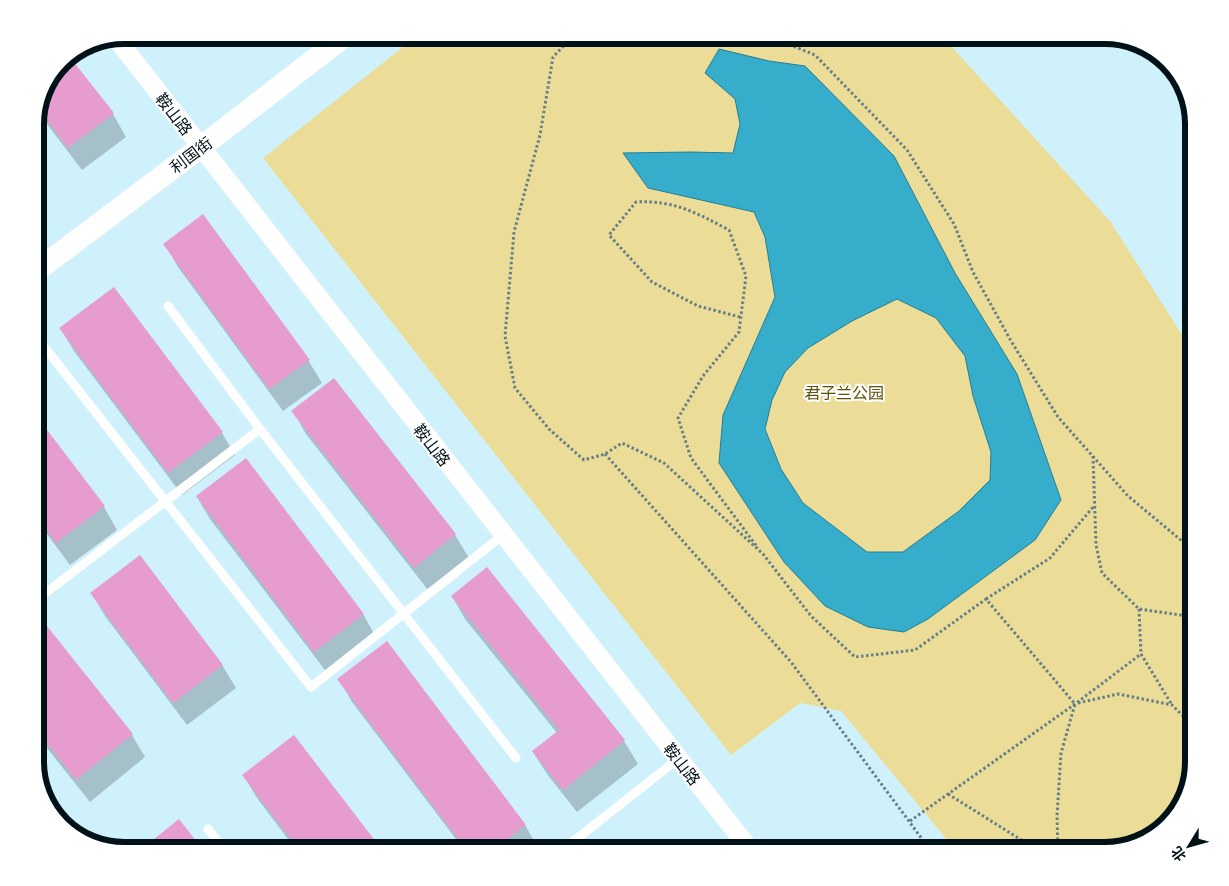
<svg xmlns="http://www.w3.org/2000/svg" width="1229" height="886" viewBox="0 0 1229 886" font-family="'Space Grotesk','Noto Sans SC',sans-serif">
  <rect width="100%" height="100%" fill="#cff1fb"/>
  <!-- green -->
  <path fill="#ebdd98" d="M418,35H941L1110,221L1194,354V763L1176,816L1145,842L1105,851H956L841,711L800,703L731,755L263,158Z"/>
  <!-- water -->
  <path fill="#36adcb" stroke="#267e95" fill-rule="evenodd" d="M719,49L769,61L805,66L894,156L955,273L1017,374L1061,500L1035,540L928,619L904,632L868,627L825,606L784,562L719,463L723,415L775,297L765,237L754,212L648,188L623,153L690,152L733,153L740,124L735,99L705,73ZM897,299L936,318L965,356L973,396L991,452L990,480L959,511L903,552H867L803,503L781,469L765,429L772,400L785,372L808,348L852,321Z"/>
  <!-- shadow -->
  <path fill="#0003" d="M68,56L113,114L126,137L82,170L37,111L44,84L65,57Z
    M165,244L308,360L322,383L283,411L178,267Z
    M61,329L222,433L235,455L182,495L74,351Z
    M334,380L455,535L469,558L428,590L306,434L293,411Z
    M35,416L104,507L117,530L70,565L35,518Z
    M197,497L363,614L376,637L328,674L210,519Z
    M486,569L624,741L638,764L577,812L547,774L533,752L557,733L465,619L452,596Z
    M92,594L222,665L236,688L187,725L105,616Z
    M43,623L132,735L145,757L90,802L35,733V629Z
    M339,679L525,825L538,848L535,851H465L352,702Z
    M244,776L381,851H297L257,798Z"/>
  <!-- building -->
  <path fill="#e79cd0" d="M69,56L114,113L68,148L38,108L44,84L65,57Z
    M203,214L310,360L269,389L163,244Z
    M114,287L223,432L168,473L59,328Z
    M334,378L456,534L414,568L291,411Z
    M35,414L105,506L56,543L35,515Z
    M246,458L364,614L314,652L196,496Z
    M140,555L223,665L173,703L90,593Z
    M487,567L625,740L563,790L532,751L559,730L451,596Z
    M43,621L133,734L76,780L35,728V627Z
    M387,641L526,825L491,851H467L337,679Z
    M294,735L383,851H300L242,775Z
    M179,819L204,851H139Z"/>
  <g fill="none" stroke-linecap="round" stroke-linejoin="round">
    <!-- path -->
    <path stroke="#667f87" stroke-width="3" stroke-dasharray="2.5 2.5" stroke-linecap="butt" d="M574,35L553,57L540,135L514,232L505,336L515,388L549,429L584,460L605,454L622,443L664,463L763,554L811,616L855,657L915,650L986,599L1075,704L1061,753L1057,816L1058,851
      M766,35L815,55L907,150L954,224L973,272L1011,341L1058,417L1128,496L1194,551
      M740,317L698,306L652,282L609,235L636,202C674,200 697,213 729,230L746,276L739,332L703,376L678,418L691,458L758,548
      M605,454L791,662L931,851
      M1093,456L1096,545L1102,573L1139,609L1194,617
      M986,599L1050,558L1094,506
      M1139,609L1141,654L1172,705
      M1078,703L1118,694L1172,705L1194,727
      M948,794L1039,851
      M910,821L1075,704L1141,654"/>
    <!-- service -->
    <path stroke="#fff" stroke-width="9" d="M168,306L260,429L516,758
      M35,335L311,687L503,535
      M35,601L260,429
      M208,829L225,851
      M561,851L678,759"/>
    <!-- minor -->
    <path stroke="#fff" stroke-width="19" d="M116,38L751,851"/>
    <!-- tertiary -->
    <path stroke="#fff" stroke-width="22" d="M35,272L205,144L346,35"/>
  </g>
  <g text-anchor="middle" stroke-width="4" stroke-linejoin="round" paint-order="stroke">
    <!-- street labels -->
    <g font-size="16" fill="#001117" stroke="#fff">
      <text transform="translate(174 114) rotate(52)" y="6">鞍山路</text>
      <text transform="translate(191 155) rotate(-37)" y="6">利国街</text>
      <text transform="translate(432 445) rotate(52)" y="6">鞍山路</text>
      <text transform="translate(682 764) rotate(52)" y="6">鞍山路</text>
    </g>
    <!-- park labels -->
    <g font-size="16" fill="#5c500b" stroke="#fff">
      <text x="844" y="399">君子兰公园</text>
    </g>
  </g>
  <!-- crop -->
  <path d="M0 0H1229V886H0ZM124 44H1105A80 80 0 0 1 1185 124V762A80 80 0 0 1 1105 842H124A80 80 0 0 1 44 762V124A80 80 0 0 1 124 44Z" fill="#fff" fill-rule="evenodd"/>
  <path fill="none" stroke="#001117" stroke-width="6" d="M124 44H1105A80 80 0 0 1 1185 124V762A80 80 0 0 1 1105 842H124A80 80 0 0 1 44 762V124A80 80 0 0 1 124 44Z"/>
  <!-- north arrow -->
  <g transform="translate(1189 846) rotate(233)" stroke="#ffffff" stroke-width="4" paint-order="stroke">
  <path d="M0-4L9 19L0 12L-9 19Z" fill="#001117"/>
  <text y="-8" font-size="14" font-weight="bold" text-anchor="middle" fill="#001117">北</text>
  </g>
</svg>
